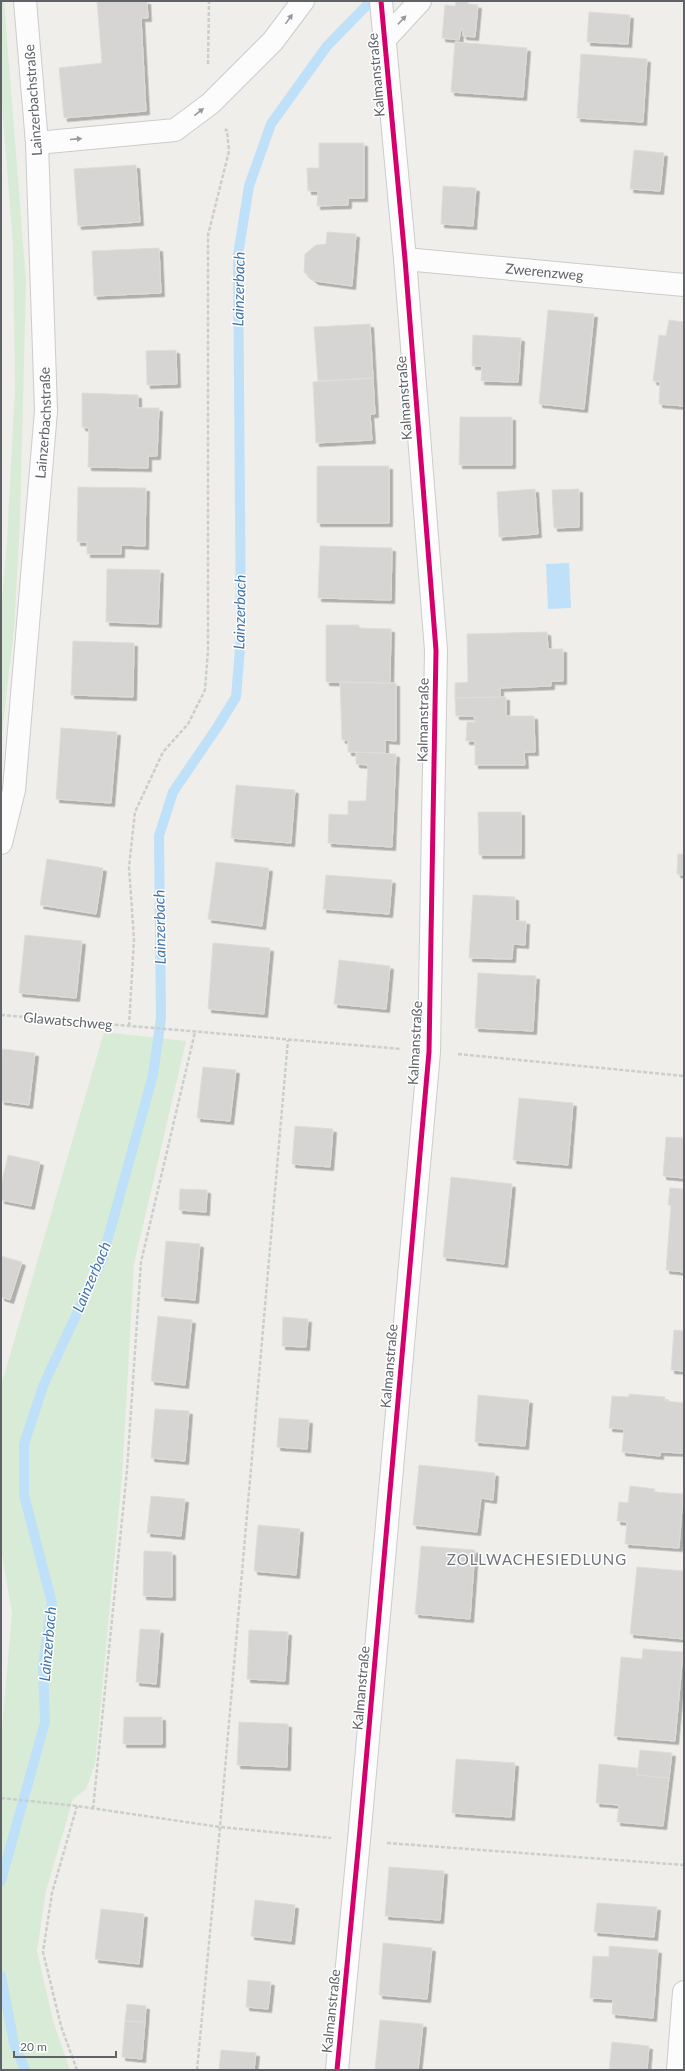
<svg xmlns="http://www.w3.org/2000/svg" width="685" height="2071" viewBox="0 0 685 2071" font-family="Lato,sans-serif">
  <defs>
    <filter id="shadow"><feDropShadow dx="3.5" dy="3.5" stdDeviation="0" flood-color="#0004"/></filter>
  </defs>
  <rect width="100%" height="100%" fill="#efeeea"/>
  <!-- green -->
  <path fill="#d8ebd6" d="M1,1H4L26,281L20,520L14,629L1,742V613L7,541L15,388L13,245L1,92Z
    M104,1032L186,1041L134,1264L122,1477L95,1764L86,1789L73,1799L46,1891L37,1951L53,2021L70,2070H1V1740L12,1613L1,1549V1386Z"/>
  <!-- water -->
  <path fill="#bfe0f9" d="M569,563L571,608L548,609L546,564Z"/>
  <g fill="none" stroke-linecap="round" stroke-linejoin="round">
    <!-- stream -->
    <path stroke="#bfe0f9" stroke-width="10" d="M1,1881L45,1722L43,1665L52,1603L24,1495V1444L43,1386L102,1260L153,1075L161,1018L159,836L173,792L218,726L236,697L241,636L238,255L249,186L271,124L327,46L371,1
      M1,1976L14,2043L25,2070"/>
  </g>
  <!-- building -->
  <path fill="#d6d5d3" stroke="#deddd9" filter="url(#shadow)" d="M97,1H147L148,18H141L146,111L64,118L59,68L102,63Z
    M456,1H468V4L478,5L475,37L463,36V29H461L459,40L442,38L445,5L455,6Z
    M589,12L630,15L628,44L587,42Z
    M455,42L527,48L523,97L451,92Z
    M581,54L647,59L643,122L577,118Z
    M319,143H364V198H348V205L317,206L318,191H308L307,168H319Z
    M634,150L664,153L660,191L630,189Z
    M136,165L140,222L78,226L74,169Z
    M443,186L476,188L473,226L441,224Z
    M327,232L356,234L352,286L315,281L304,272L305,254L316,245L326,244Z
    M159,248L161,293L94,296L92,251Z
    M548,310L594,314L584,409L539,404Z
    M669,320L684,322V406L659,404L660,382L653,381L659,335L666,336Z
    M370,324L373,378L318,381L314,327Z
    M473,335L521,338L518,382L481,381L482,366H472Z
    M176,350L177,384L147,385L146,351Z
    M373,378L375,414H370L372,440L316,443L313,382Z
    M82,393L138,395V408H159L157,456H148V468L88,467L89,428L82,427Z
    M460,417H512V465H459Z
    M317,466H389V523H317Z
    M78,487L146,488L145,546L121,545V554H87V542H77Z
    M535,489L538,534L499,537L497,492Z
    M579,489V527L554,528L552,490Z
    M320,546L392,548L391,600L318,598Z
    M107,569L160,570L158,624L106,622Z
    M326,625H359V628L391,629L390,683L326,682Z
    M547,632L548,649H563V681H551V686L500,688V697L455,698V683L468,682L467,634Z
    M73,641L134,643L133,697L71,695Z
    M340,682L396,683V741L385,740V753L348,752V740H342Z
    M500,697H506V716H534L535,752H524L525,765H475V741H466L467,722H475L474,716H456L455,698Z
    M61,728L117,732L111,803L56,799Z
    M356,752L396,754L392,847L328,843L329,814L348,815V801H366L368,765L356,764Z
    M236,785L295,790L291,843L231,838Z
    M478,812H521V855H479Z
    M678,854H684V875L677,874Z
    M47,859L103,868L96,914L40,905Z
    M216,862L269,868L262,926L208,919Z
    M326,875L392,880L389,914L323,909Z
    M473,895L515,897V921H526L525,945L513,944L512,959L469,958Z
    M25,935L82,941L76,998L19,993Z
    M213,943L270,948L264,1014L208,1009Z
    M339,960L390,966L386,1009L334,1004Z
    M478,973L536,976L533,1031L475,1028Z
    M2,1049L35,1053L29,1105L1,1101Z
    M203,1067L236,1070L230,1121L197,1118Z
    M519,1098L573,1103L568,1165L513,1160Z
    M295,1126L333,1129L330,1167L292,1164Z
    M666,1137L684,1138V1178L663,1176Z
    M8,1155L40,1162L31,1206L1,1200V1186Z
    M451,1177L512,1184L504,1264L443,1257Z
    M670,1188L684,1189V1272L666,1270L671,1205H668Z
    M180,1189L207,1190L206,1212L179,1210Z
    M166,1241L200,1244L195,1300L161,1297Z
    M1,1256L22,1262L10,1300L1,1297Z
    M158,1316L192,1320L185,1385L151,1381Z
    M283,1317L308,1319L306,1347L282,1346Z
    M674,1330L684,1331V1371L671,1370Z
    M629,1394L665,1397V1401L684,1403V1453L660,1452V1456L622,1452L624,1429L609,1428L612,1396L629,1397Z
    M478,1395L529,1400L525,1446L475,1442Z
    M155,1409L189,1411L185,1461L151,1458Z
    M279,1418L309,1420L307,1449L277,1447Z
    M419,1465L495,1473L493,1500L481,1498L477,1532L413,1525Z
    M630,1486L655,1489L654,1492L683,1494L679,1548L625,1544L627,1522L617,1521L619,1502L628,1503Z
    M151,1496L185,1499L181,1536L147,1533Z
    M258,1525L300,1529L296,1575L254,1571Z
    M421,1546L475,1550L470,1619L415,1614Z
    M144,1551L172,1552V1597L143,1596Z
    M637,1567L684,1571V1639L630,1634Z
    M140,1629L160,1630L156,1684L136,1682Z
    M249,1630L288,1632L285,1681L247,1679Z
    M643,1649L683,1652L675,1741L614,1736L621,1657L642,1659Z
    M124,1717H162V1744H123Z
    M239,1722L288,1724L287,1767L237,1765Z
    M640,1750L672,1753L669,1778L637,1775Z
    M456,1759L515,1763L511,1817L452,1813Z
    M599,1764L637,1768V1775L669,1778L663,1826L617,1822L619,1805L596,1803Z
    M389,1867L444,1871L440,1920L385,1916Z
    M255,1900L295,1905L291,1941L251,1936Z
    M597,1903L657,1907L654,1937L594,1932Z
    M101,1909L144,1914L139,1964L95,1959Z
    M383,1943L432,1948L427,1999L379,1995Z
    M609,1946L658,1950L653,2018L612,2014L613,1999L590,1998L593,1956L609,1957Z
    M248,1980L271,1982L268,2009L246,2007Z
    M127,2004L146,2006L145,2022L125,2021Z
    M380,2020L423,2024L418,2070H375Z
    M125,2021L145,2022L142,2059L122,2057Z
    M612,2042L649,2046L647,2070H609Z
    M221,2050L256,2053L254,2070H219Z"/>
  <g fill="none" stroke-linecap="round" stroke-linejoin="round">
    <!-- minor casing -->
    <g stroke="#cbcccc" stroke-width="24">
      <g id="minor">
        <path d="M385,39L420,1"/>
        <path d="M37,143L175,130L211,103L273,41L303,1"/>
        <path id="s1" d="M405,259L684,285"/>
        <path id="s2" d="M1,843L14,790L46,411L37,143L25,1"/>
        <path d="M337,2070L359,1840L429,1052L436,650L405,259L381,1"/>
        <path d="M678,2070L684,1992"/>
      </g>
    </g>
    <!-- path -->
    <path stroke="#cacfcc" stroke-width="2.5" stroke-dasharray="4 2" stroke-linecap="butt" d="M208,64L209,1
      M1,1015L401,1049
      M129,1026L134,939L129,867L135,812L163,752L188,724L205,690L208,650V235L229,151L227,131L225,129
      M458,1054L684,1076
      M1,1798L77,1806L220,1827L331,1838
      M93,1809L127,1470L141,1262L195,1032
      M387,1843L684,1865
      M77,2070L61,2026L43,1952L52,1893L77,1806
      M197,2070L220,1827L288,1040"/>
    <!-- minor -->
    <use href="#minor" stroke="#fdfcfc" stroke-width="22"/>
    <!-- cycleway casing -->
    <g stroke="#fff" stroke-width="8">
      <path id="cycleway" d="M337,2070L359,1840L429,1052L436,650L405,259L381,1"/>
    </g>
    <!-- cycleway -->
    <use href="#cycleway" stroke="#d6006c" stroke-width="5"/>
  </g>
  <!-- one-way arrows -->
  <defs><path id="oneway-solid" d="M-6-.8H1V-3.2L6.5 0L1 3.2V.8H-6Z"/></defs>
  <g fill="#96999c">
    <use href="#oneway-solid" transform="translate(289 19) rotate(-54)"/>
    <use href="#oneway-solid" transform="translate(402 20) rotate(-47)"/>
    <use href="#oneway-solid" transform="translate(199 112) rotate(-38)"/>
    <use href="#oneway-solid" transform="translate(76 139) rotate(-5)"/>
  </g>
  <g text-anchor="middle" stroke-width="3" stroke-linejoin="round" paint-order="stroke">
    <!-- street labels -->
    <g font-size="14" fill="#5f6368" stroke="#fff">
      <text transform="translate(376 75) rotate(-95)" y="5">Kalmanstraße</text>
      <text transform="translate(33 100) rotate(-94)" y="5">Lainzerbachstraße</text>
      <text dy="5" stroke="none"><textPath href="#s1" startOffset="140">Zwerenzweg</textPath></text>
      <text transform="translate(404 398) rotate(-94)" y="5">Kalmanstraße</text>
      <text dy="5" stroke="none"><textPath href="#s2" startOffset="423">Lainzerbachstraße</textPath></text>
      <text transform="translate(423 720) rotate(-89)" y="5">Kalmanstraße</text>
      <text transform="translate(68 1021) rotate(5)" y="5">Glawatschweg</text>
      <text transform="translate(415 1043) rotate(-87)" y="5">Kalmanstraße</text>
      <text transform="translate(389 1366) rotate(-85)" y="5">Kalmanstraße</text>
      <text transform="translate(361 1688) rotate(-85)" y="5">Kalmanstraße</text>
      <text transform="translate(331 2011) rotate(-84)" y="5">Kalmanstraße</text>
    </g>
    <!-- water labels -->
    <g font-size="15" font-style="italic" fill="#4174aa" stroke="#fff">
      <text transform="translate(239 289) rotate(-89)" y="5">Lainzerbach</text>
      <text transform="translate(240 612) rotate(-89)" y="5">Lainzerbach</text>
      <text transform="translate(160 927) rotate(-91)" y="5">Lainzerbach</text>
      <text transform="translate(92 1277) rotate(-67)" y="5">Lainzerbach</text>
      <text transform="translate(48 1644) rotate(-85)" y="5">Lainzerbach</text>
    </g>
    <!-- neighbourhood labels -->
    <g font-size="15" letter-spacing="1" fill="#70757a" stroke="#fff">
      <text x="537" y="1565">ZOLLWACHESIEDLUNG</text>
    </g>
  </g>
  <!-- border -->
  <rect width="685" height="2071" fill="none" stroke="#5f6368" stroke-width="4"/>
  <!-- scale -->
  <path d="M14 2051v6h102v-6" fill="none" stroke="#5f6368" stroke-width="2"/>
  <text x="20" y="2051" font-size="12" fill="#5f6368" stroke="#ffffff" stroke-width="3" paint-order="stroke">20 m</text>
</svg>
